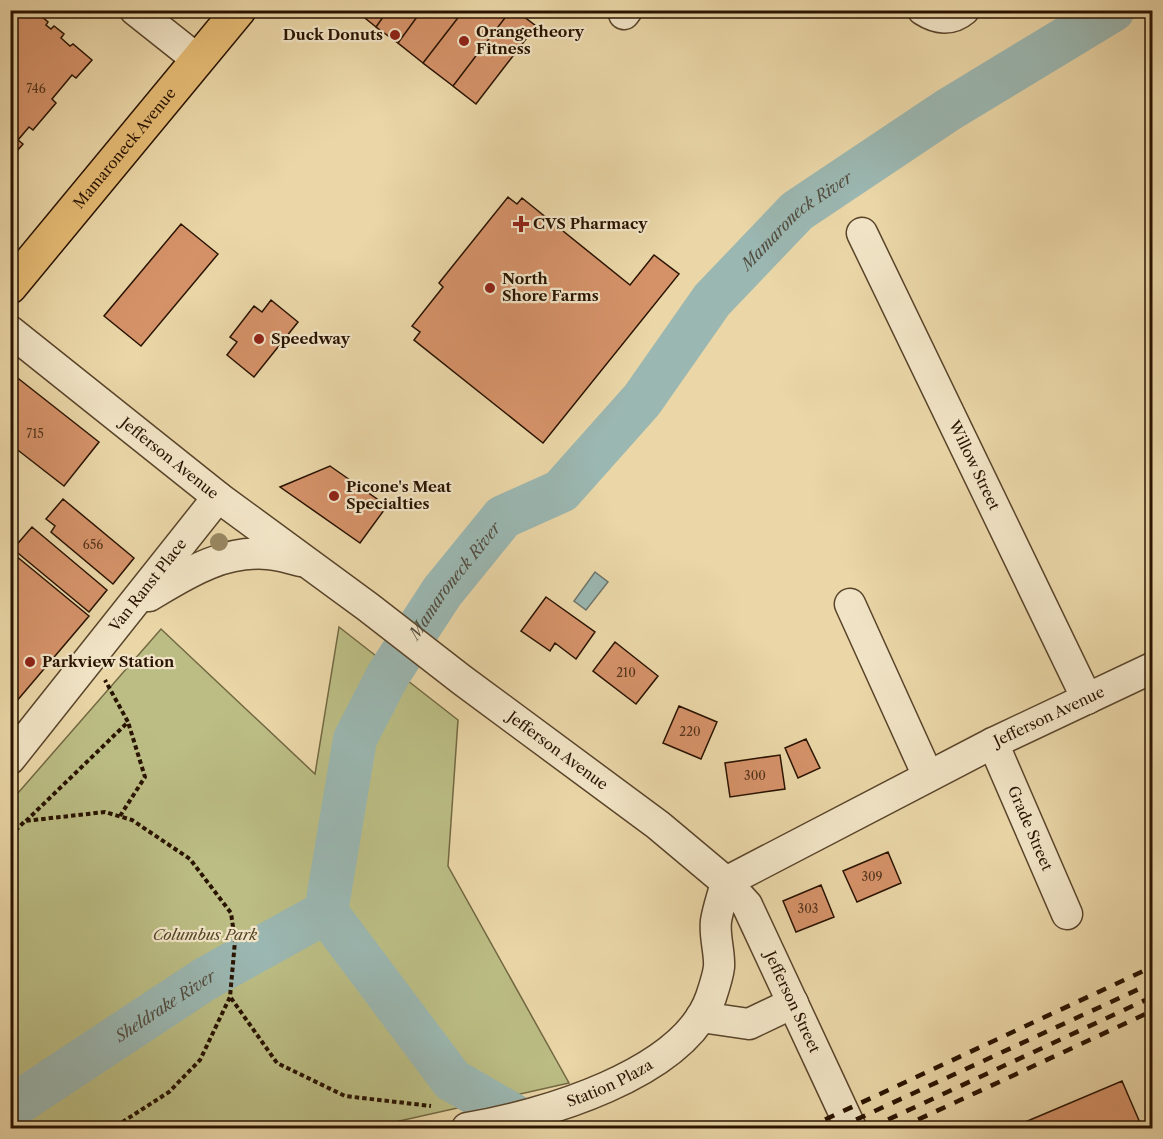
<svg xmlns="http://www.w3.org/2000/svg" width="1163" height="1139" viewBox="0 0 1163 1139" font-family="'Libre Caslon Text',serif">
  <rect width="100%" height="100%" fill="#ead6a7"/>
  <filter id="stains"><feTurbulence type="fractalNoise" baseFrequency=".00333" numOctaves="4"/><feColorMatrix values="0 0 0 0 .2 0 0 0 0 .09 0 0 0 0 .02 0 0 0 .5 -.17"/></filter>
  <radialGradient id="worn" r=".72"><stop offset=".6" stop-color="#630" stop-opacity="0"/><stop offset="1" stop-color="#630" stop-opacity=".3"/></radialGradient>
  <!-- park -->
  <path fill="#bbbd84" stroke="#726842" stroke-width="1.5" d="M339,627L458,720L448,866L569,1083L368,1128H11V801L161,629L315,774Z"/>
  <!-- water -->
  <path fill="#9bb7b1" stroke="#6d756b" stroke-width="1.5" d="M595,572L608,582L586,610L574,601Z"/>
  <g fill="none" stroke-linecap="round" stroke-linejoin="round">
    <!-- river -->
    <g stroke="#9bb7b1" stroke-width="44">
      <path id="s1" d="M10,1108L205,979L326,912"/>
      <path id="s2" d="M535,1128L452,1080L326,912L355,739L388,675L442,592L503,517L561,491L642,400L712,300L797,211L948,110L1113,10"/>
    </g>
  </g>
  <!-- building -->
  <path fill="#d59269" stroke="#291301" stroke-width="1.5" d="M10,10H34L48,22L46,25L51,29L54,26L64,34L61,38L70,46L73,44L92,60L76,78L72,75L52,99L56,103L33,130L29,127L18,140L23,144L10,159Z
    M355,10H388L376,27Z
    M388,10H422L398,43L376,27Z
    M422,10H446L457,19L423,63L398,43Z
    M464,10H511L453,86L423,63Z
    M511,10H515L536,26L476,104L453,86Z
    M508,197L517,204L522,198L630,285L654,255L679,274L543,443L414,340L420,332L412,326L443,287L439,283Z
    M181,224L218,254L141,346L104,316Z
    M271,300L298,322L254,377L227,355L237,342L230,337L254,306L262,312Z
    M10,372L99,442L64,486L10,444Z
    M330,466L387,506L360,543L280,487Z
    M63,499L134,558L113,584L51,532L55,526L46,519Z
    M32,527L107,590L89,612L13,549Z
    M10,551L89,616L10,709Z
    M546,597L595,632L576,659L555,643L550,651L521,631Z
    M615,642L658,676L636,704L593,671Z
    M679,706L717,722L701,759L663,743Z
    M806,739L820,768L798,778L785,748Z
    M780,755L785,789L730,797L725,763Z
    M888,852L901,883L857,902L843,871Z
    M821,885L834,917L796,932L783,901Z
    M1122,1081L1141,1125L1132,1128H1011Z"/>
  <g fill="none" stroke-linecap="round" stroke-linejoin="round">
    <!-- minor casing -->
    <g stroke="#59442a" stroke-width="33">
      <g id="minor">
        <path d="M135,10L198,60"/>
        <path d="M923,10C937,19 951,21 964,10"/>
        <path d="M624,14L627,10"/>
        <path id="s3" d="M862,233L1087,699"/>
        <path id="s4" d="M10,331L218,497L368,607L462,680L658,825L726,882L747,905L851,1128"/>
        <path d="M149,596C186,574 222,550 268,554C279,555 290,558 300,561"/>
        <path d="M850,604L928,776"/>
        <path id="s5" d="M993,743L1067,914"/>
        <path id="s6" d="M10,759L218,497"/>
        <path id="s7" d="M726,882L993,743L1152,668"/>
        <path d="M701,1017L749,1024L793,1003"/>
        <path id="s8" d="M467,1128C540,1116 684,1075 711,997C714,988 718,976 719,967C720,952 714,936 716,921C718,908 723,895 726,882"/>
      </g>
    </g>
    <!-- major casing -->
    <g stroke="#291301" stroke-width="36">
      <g id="major">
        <path id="s9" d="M10,287L239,10"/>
      </g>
    </g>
    <!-- path -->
    <path stroke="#291301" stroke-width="4" stroke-dasharray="4.5 3" stroke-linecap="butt" d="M120,816L145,777L128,722
      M26,821L128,722L105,680
      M10,836L25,821L105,812L132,820L190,859L231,913L235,941L230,997L200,1060L169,1092L113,1128
      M231,998L277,1063L345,1096L431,1106"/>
    <!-- minor -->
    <use href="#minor" stroke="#f1e4c6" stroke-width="30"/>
    <!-- major -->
    <use href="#major" stroke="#e5bb74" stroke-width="33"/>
    <!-- rail -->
    <path stroke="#291301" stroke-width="4.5" stroke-dasharray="10 10" stroke-linecap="butt" d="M807,1128L1152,967
      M838,1128L1152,983
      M870,1128L1152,997
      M900,1128L1152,1011"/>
  </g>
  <!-- trees -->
  <circle fill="#988761" cx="219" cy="542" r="9"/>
  <!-- markers -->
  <g fill="#8f2418" stroke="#f1e4c6" stroke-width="2">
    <circle cx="395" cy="35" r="6"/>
    <circle cx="464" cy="41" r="6"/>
    <path d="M518 215h6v6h6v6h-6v6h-6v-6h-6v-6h6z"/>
    <circle cx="490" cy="288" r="6"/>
    <circle cx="259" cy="339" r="6"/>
    <circle cx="334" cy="496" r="6"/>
    <circle cx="30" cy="662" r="6"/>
  </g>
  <g text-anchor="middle" stroke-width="4.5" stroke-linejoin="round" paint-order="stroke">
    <!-- number labels -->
    <g font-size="12" fill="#54331b">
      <text x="36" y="93">746</text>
      <text x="35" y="438">715</text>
      <text x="93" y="549">656</text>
      <text x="626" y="677">210</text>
      <text x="690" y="736">220</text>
      <text x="755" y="780">300</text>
      <text x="872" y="881">309</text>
      <text x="808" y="913">303</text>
    </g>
    <!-- poi labels -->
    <g font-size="15" font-weight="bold" fill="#291301" stroke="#f1e4c6" text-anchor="start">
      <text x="476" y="37">Orangetheory<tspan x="476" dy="17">Fitness</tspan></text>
      <text x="383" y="40" text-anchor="end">Duck Donuts</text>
      <text x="533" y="229">CVS Pharmacy</text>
      <text x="502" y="284">North<tspan x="502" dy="17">Shore Farms</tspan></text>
      <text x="271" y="344">Speedway</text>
      <text x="346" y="492">Picone's Meat<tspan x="346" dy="17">Specialties</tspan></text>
      <text x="42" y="667">Parkview Station</text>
    </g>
    <!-- street labels -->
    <g font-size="15" fill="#291301" stroke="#f1e4c6">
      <text dy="5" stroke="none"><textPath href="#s9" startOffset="180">Mamaroneck Avenue</textPath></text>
      <text dy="5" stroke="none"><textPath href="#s4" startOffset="204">Jefferson Avenue</textPath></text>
      <text dy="5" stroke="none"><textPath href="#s3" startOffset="258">Willow Street</textPath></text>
      <text dy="5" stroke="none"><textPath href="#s6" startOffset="222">Van Ranst Place</textPath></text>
      <text dy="5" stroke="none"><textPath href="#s7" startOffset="363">Jefferson Avenue</textPath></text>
      <text dy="5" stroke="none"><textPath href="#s4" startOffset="690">Jefferson Avenue</textPath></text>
      <text dy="5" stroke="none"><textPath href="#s5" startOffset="93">Grade Street</textPath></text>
      <text dy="5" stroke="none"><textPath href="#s4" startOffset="1042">Jefferson Street</textPath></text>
      <text dy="5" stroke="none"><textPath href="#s8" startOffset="150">Station Plaza</textPath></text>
    </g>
    <!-- park labels -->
    <g font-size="15" font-style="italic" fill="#554628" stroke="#f1e4c6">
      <text x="205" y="940">Columbus Park</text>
    </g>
    <!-- water labels -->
    <g font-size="16" font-style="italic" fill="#514c3f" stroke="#f1e4c6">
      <text dy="6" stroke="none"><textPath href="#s2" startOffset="1173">Mamaroneck River</textPath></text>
      <text dy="6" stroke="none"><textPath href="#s2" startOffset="669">Mamaroneck River</textPath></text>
      <text dy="6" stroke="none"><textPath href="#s1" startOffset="186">Sheldrake River</textPath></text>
    </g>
  </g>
  <!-- margin -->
  <rect width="1163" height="1139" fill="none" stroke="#ead6a7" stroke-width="36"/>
  <rect x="12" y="12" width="1139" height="1115" fill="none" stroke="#291301" stroke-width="3"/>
  <rect x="18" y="18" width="1127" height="1103" fill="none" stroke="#291301" stroke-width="1.5"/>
  <rect width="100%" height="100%" filter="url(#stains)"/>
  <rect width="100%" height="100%" fill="url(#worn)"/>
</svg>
